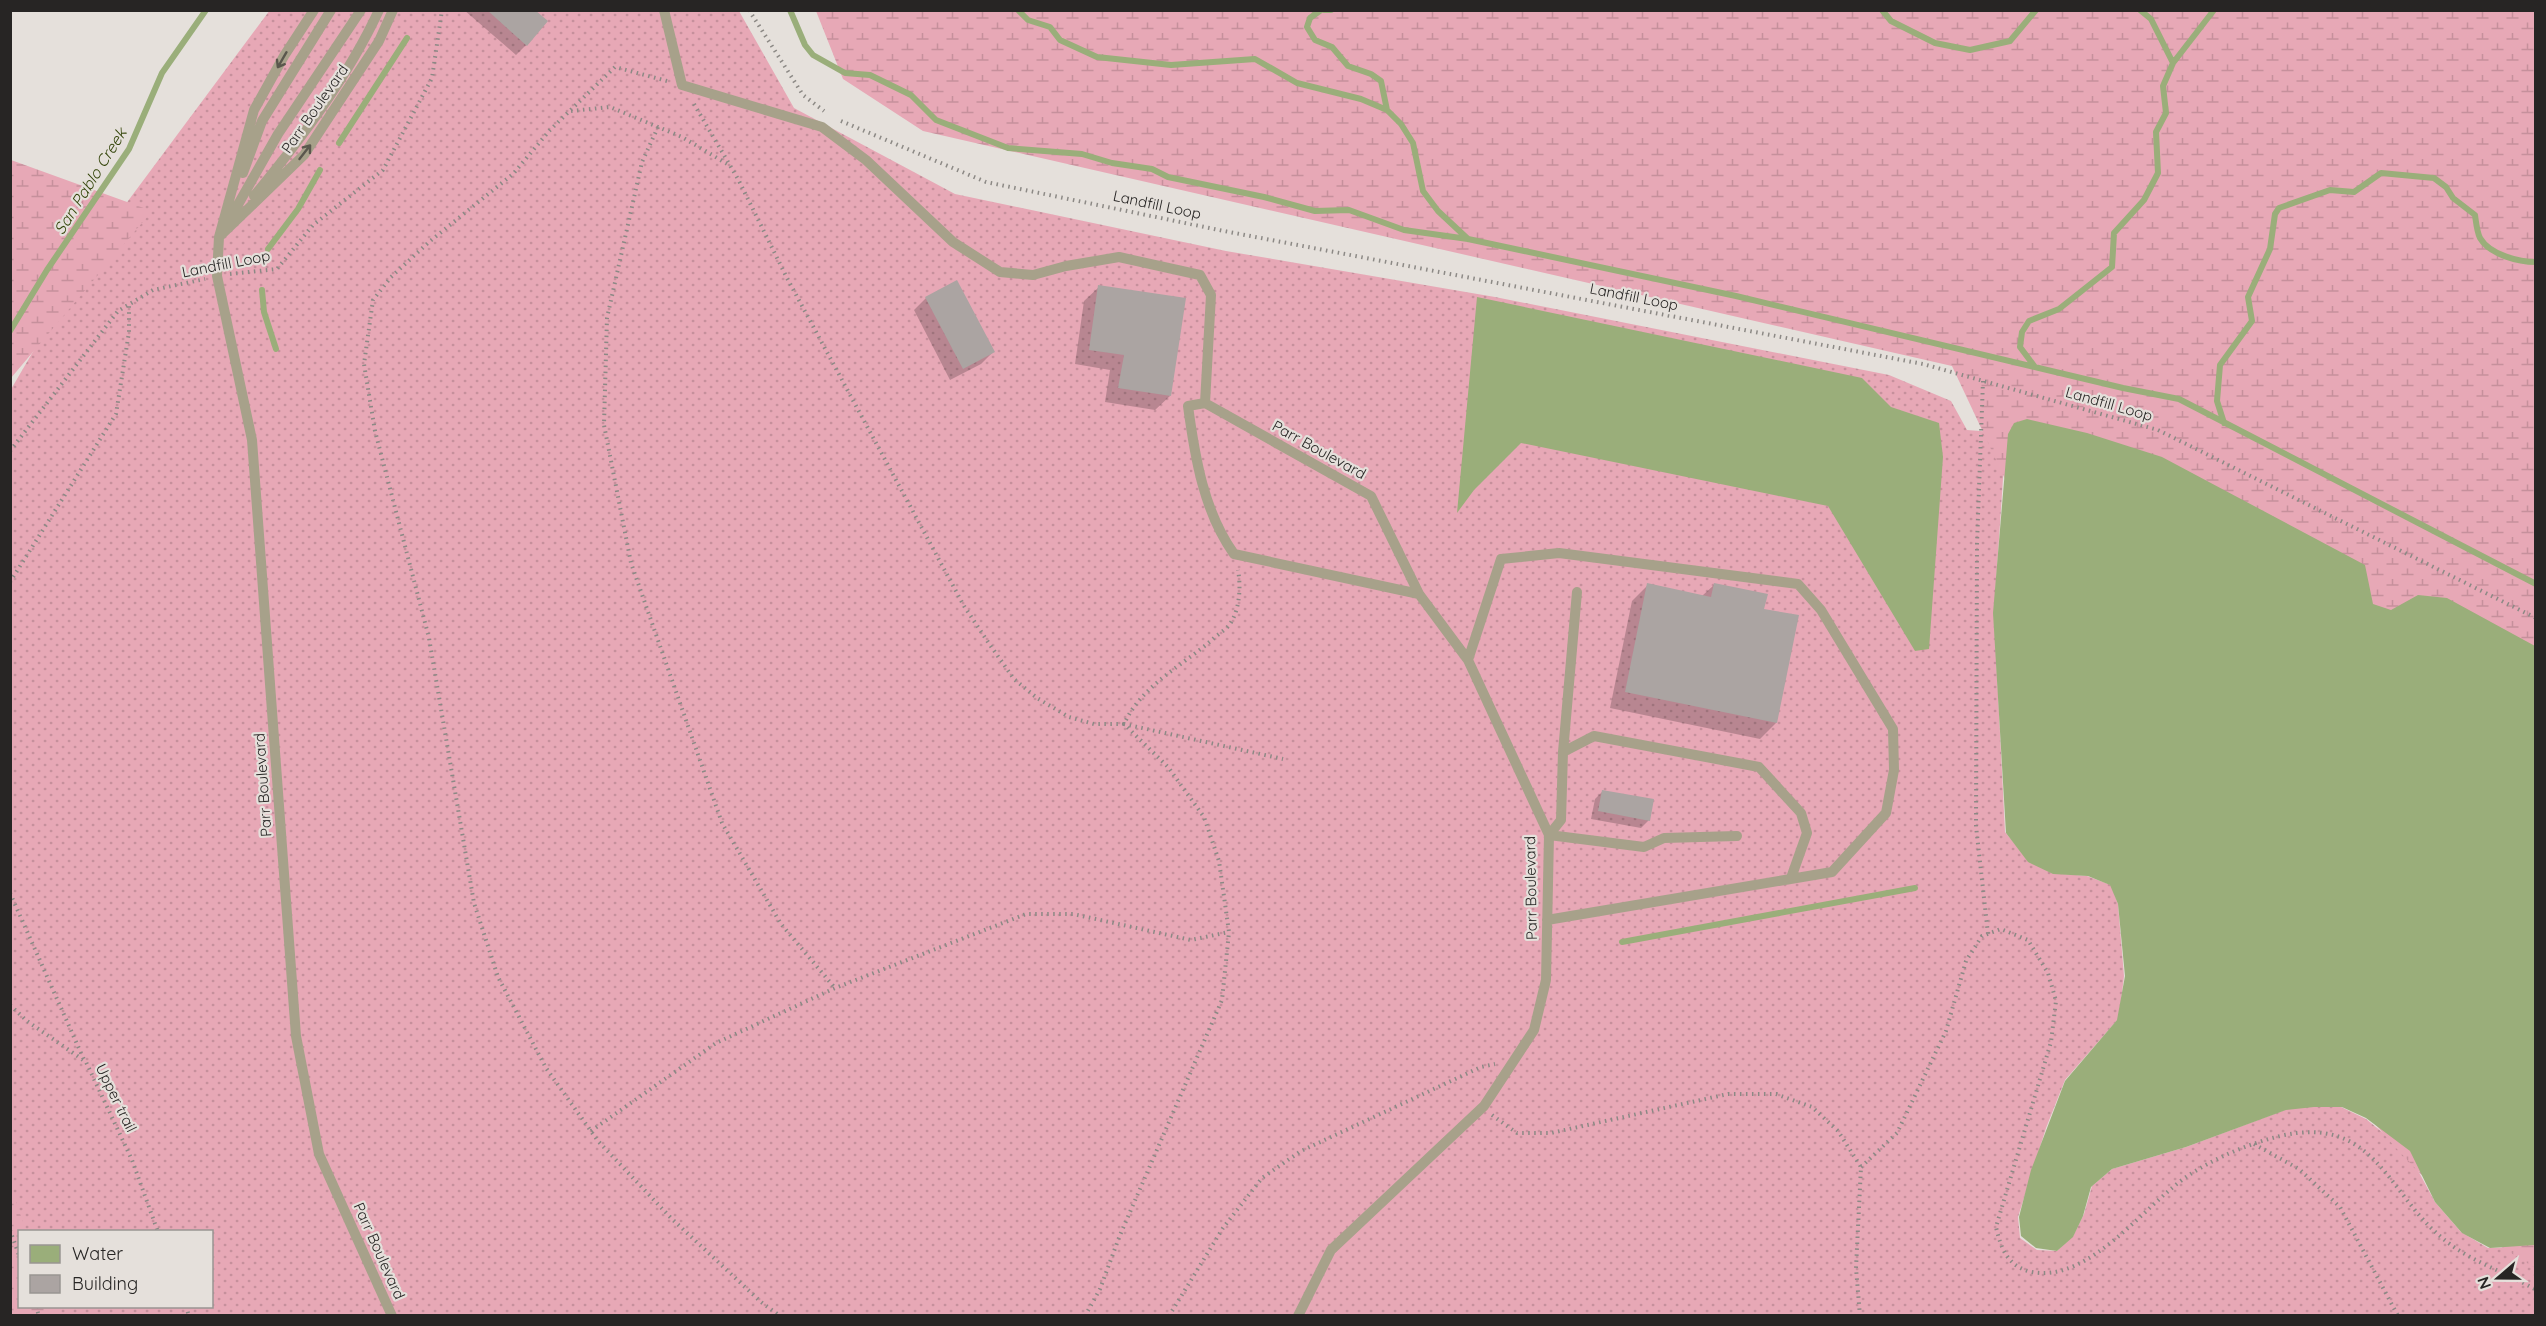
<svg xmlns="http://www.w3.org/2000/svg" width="2546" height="1326" viewBox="0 0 2546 1326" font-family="Quicksand,sans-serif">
  <defs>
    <pattern id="grass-dots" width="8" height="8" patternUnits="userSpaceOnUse" patternTransform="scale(1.5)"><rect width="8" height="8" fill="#e7a8b6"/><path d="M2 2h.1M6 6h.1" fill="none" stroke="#c6909c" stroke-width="1.8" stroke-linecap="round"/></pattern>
    <pattern id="wetland-marsh" width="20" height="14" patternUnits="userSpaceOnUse" patternTransform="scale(1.5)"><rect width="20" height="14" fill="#e7a8b6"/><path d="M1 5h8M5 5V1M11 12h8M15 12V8" fill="none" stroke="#c6909c"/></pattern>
  </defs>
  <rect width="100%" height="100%" fill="#e5e0db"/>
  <!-- grass -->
  <path fill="url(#grass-dots)" fill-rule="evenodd" d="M270,10L739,11L794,108L955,194L1226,251L1495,297L1889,375L1951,401L1967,430L2006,433L1994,614L2005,832L2028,860L2052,873L2087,876L2111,885L2118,904L2124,976L2119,1018L2065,1080L2046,1128L2018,1217L2020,1238L2037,1250L2057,1251L2073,1236L2084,1214L2092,1186L2112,1169L2186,1147L2290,1108L2317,1105L2341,1107L2366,1119L2409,1154L2435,1202L2461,1232L2488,1248L2517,1247L2535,1242V1315H15L10,1303V391L96,244ZM20,1232H212V1306H20Z"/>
  <!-- wetland -->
  <path fill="url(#wetland-marsh)" d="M816,11H2535V1268L2474,1230L2395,1147L2176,895L2013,496L1952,366L923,131L843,79Z
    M11,160L152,211L11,378L10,160Z
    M11,1187L26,1231L20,1232V1306L53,1307L56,1315H11Z"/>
  <!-- water -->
  <path fill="#9aae7a" d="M1477,297L1862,378L1891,407L1939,423L1943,457L1929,649L1915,651L1828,506L1521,443L1474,490L1457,513Z
    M2027,419L2087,433L2162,457L2365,565L2373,604L2391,610L2418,595L2447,598L2535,646V1245L2490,1248L2462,1233L2435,1202L2410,1151L2366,1118L2342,1107H2314L2286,1110L2186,1147L2112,1169L2091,1187L2083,1216L2073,1237L2057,1251L2036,1248L2021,1236L2019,1217L2031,1170L2065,1081L2117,1020L2125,976L2118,904L2110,885L2088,876L2053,874L2028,862L2006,833L1993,613L2008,434L2014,423Z"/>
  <!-- shadow -->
  <path fill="#0003" d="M464,10H533L526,45L516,55Z
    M1099,287L1170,396L1155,410L1105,402L1110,370L1075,364L1084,301Z
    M926,298L993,352L981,364L950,380L914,310Z
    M1648,585L1702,596L1714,585L1763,610L1797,617L1776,723L1760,739L1610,708L1632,601Z
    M1603,791L1649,820L1641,828L1591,819L1595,799Z"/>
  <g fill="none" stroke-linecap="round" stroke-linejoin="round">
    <!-- stream -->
    <path stroke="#9aae7a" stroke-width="6" d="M790,10L805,45L813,55L845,73L870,75L911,95L936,120L1008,148L1082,154L1112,163L1152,169L1168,177L1264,197L1315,211L1349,210L1404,230L1468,239L1736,296L2123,388L2179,399L2536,584
      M1018,10L1028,20L1050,27L1060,40L1097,57L1171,65L1255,59L1297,83L1361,99L1387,110L1401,124L1413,143L1423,191L1438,211L1468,239
      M1321,10L1310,18L1307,27L1315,40L1332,47L1348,66L1371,74L1381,81L1387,110
      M1324,10H1331
      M1882,10L1891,21L1935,43L1970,50L2010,41L2036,10
      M2140,10L2151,19L2173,63
      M339,143L407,38
      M268,249L298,209L320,170
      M262,290L264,312L276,349
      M10,331L47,270L129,149L162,73L206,10
      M2035,367L2020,347L2022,332L2029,321L2059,309L2112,267L2114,233L2144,200L2158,173L2156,132L2166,113L2163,86L2173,63L2214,10
      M2224,423L2217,401L2220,365L2252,321L2248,297L2270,249L2275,214L2279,208L2330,190L2354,192L2381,173L2434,178L2446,187L2453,198L2475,215C2476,222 2477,232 2480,238C2490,255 2519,262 2536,262
      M1622,942L1915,888"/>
  </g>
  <!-- building -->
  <path fill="#aba4a2" d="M487,10H535L548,21L527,46Z
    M957,280L995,352L963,369L925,297Z
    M1098,285L1186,298L1171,396L1118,388L1124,355L1089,350Z
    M1647,583L1711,597L1714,583L1768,594L1764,609L1799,615L1777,723L1625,692Z
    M1602,790L1654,799L1650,821L1598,811Z"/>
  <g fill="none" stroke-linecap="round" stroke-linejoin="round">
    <!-- path -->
    <path stroke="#8c8985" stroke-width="4" stroke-dasharray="1.5 4.5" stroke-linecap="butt" d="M749,10L803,95L824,111
      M667,81L615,67L550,130L513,174L429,242L391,277L373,300L364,364L375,431L429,638L474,903L498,977L546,1068L598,1141L671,1218L761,1302L780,1316
      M694,104L738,179L787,278L964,606L990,645L1014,679L1037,698L1069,717L1094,724H1124C1142,685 1182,666 1213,639C1218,634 1227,629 1230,624C1240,609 1241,586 1238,570
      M571,111L610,107L682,137L729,165
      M841,121L986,182L1224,231L1923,364L2158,430L2536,618
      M658,127L642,162L607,318L604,425L631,563L722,823L781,924L835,988
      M230,274L277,269L313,225L383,170L432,78L442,10
      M1983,381L1977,543L1976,826L1988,934
      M10,451L118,311L153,290L205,279
      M10,582L116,414L129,332V305
      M10,893L85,1062
      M10,1005L27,1021L86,1062L132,1160L158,1232
      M1492,1115L1517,1133H1551L1728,1094H1776L1812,1107L1838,1131L1861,1167L1856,1268L1860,1316
      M591,1131L716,1043L835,988L1026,914H1073L1191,940L1229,932
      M2254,1144L2299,1169L2340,1207L2398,1316
      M1861,1167L1897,1133L1946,1031L1966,961L1982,936L2001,929L2028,940L2048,973L2056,1001L2051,1042L1996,1227C2001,1249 2008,1267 2032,1272C2090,1283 2144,1205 2189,1175C2217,1157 2248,1144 2280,1136C2374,1114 2387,1192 2441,1237C2470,1262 2504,1271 2536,1290
      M10,1230L20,1258
      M36,1306L39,1316
      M186,1306L189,1316
      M1085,1316L1100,1289L1120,1235L1222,1000L1229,932L1219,861L1204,817L1168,767L1124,724L1283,759
      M1169,1316L1223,1228L1262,1178L1301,1151L1481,1067L1495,1064"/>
    <!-- lane -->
    <path stroke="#a7a18a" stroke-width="10" d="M314,10L284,56L254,110L219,237L217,276L252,440L296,1036L319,1154L392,1316
      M664,10L682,85L822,127L866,160L953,242L1000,272L1033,275L1066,266L1119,257L1200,275L1211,295L1205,403
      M243,173L262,121L331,10
      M254,196C301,139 348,77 379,10
      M227,224L278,134L361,10
      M219,237L304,155L379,41L393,10
      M1205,403L1371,496L1419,594L1468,660L1549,835L1546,980L1534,1030L1484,1106L1331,1250L1298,1316
      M1205,403L1188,406C1195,458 1204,512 1234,554L1419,594
      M1468,660L1501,559L1559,553L1798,584L1821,610L1893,729L1894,770L1886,813L1832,872L1547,920
      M1563,752L1577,592
      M1549,835L1561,820L1563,752L1594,736L1759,767L1801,813L1807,833L1791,878
      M1549,835L1644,847L1664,838L1737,836"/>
  </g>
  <!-- one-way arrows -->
  <defs><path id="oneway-shaft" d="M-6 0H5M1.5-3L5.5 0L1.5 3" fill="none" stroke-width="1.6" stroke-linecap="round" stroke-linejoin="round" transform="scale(1.5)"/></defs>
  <g stroke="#5a574d">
    <use href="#oneway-shaft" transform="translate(282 60) rotate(120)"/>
    <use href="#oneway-shaft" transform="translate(305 152) rotate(-52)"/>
  </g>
  <g text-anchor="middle" stroke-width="4.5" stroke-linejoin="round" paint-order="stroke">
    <!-- street labels -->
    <g font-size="15" fill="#272524" stroke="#e5e0db">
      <text transform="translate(315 109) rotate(-55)" y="5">Parr Boulevard</text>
      <text transform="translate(1157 205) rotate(12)" y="5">Landfill Loop</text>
      <text transform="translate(226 264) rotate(-11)" y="5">Landfill Loop</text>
      <text transform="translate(1634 297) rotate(11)" y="5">Landfill Loop</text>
      <text transform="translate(2109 404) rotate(16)" y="5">Landfill Loop</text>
      <text transform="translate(1319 450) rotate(29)" y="5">Parr Boulevard</text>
      <text transform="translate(263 785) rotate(-94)" y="5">Parr Boulevard</text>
      <text transform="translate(1531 888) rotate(-91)" y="5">Parr Boulevard</text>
      <text transform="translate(116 1098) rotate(64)" y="5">Upper trail</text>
      <text transform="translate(379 1251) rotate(66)" y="5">Parr Boulevard</text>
    </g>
    <!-- water labels -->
    <g font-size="16" font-style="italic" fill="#34450a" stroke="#e5e0db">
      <text transform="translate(90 181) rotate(-58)" y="6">San Pablo Creek</text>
    </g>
  </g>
  <!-- border -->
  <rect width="2546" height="1326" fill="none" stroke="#272524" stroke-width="24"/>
  <!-- legend -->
  <rect x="18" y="1230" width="195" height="78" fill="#e5e0db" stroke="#999592" stroke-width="1.5"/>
  <rect x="30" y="1245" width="30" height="18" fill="#9aae7a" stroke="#999592" stroke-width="1.5"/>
  <text x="72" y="1260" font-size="18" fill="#272524">Water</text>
  <rect x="30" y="1275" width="30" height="18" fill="#aba4a2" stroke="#999592" stroke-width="1.5"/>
  <text x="72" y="1290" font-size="18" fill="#272524">Building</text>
  <!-- north arrow -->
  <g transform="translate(2498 1278) rotate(250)" stroke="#e5e0db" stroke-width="4.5" paint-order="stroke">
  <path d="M0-4.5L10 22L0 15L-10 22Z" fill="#272524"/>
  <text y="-9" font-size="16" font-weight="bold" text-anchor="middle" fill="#272524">N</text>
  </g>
</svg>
